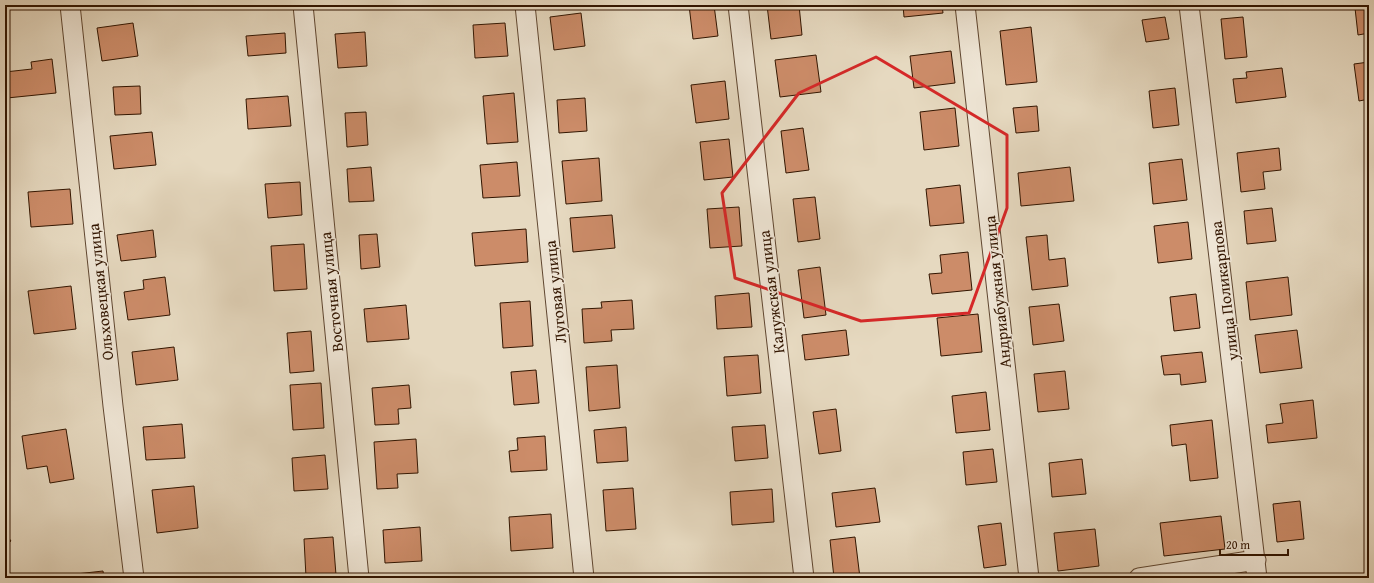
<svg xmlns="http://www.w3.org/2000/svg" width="1374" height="583" viewBox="0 0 1374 583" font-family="'Gentium Book Plus',serif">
  <rect width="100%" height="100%" fill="#e6d9c0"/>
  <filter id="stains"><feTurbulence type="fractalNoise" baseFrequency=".005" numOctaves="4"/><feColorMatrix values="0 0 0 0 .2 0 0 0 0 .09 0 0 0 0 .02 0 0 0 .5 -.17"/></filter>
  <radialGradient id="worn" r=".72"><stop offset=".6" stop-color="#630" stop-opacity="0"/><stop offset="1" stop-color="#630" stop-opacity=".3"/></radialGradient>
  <!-- building -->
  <path fill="#cc8c69" stroke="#321500" d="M252,5H279L252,7Z
    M689,5H714L718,36L693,39Z
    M767,5H799L802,35L771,39Z
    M903,5H942L943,13L904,17Z
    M1369,6V33L1358,35L1355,8Z
    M581,13L585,46L554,50L550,17Z
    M1165,17L1169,39L1146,42L1142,20Z
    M1243,17L1247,57L1225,59L1221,19Z
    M133,23L138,56L102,61L97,28Z
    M505,23L508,56L475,58L473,25Z
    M1031,27L1037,82L1006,85L1000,31Z
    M365,32L367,66L338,68L335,34Z
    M285,33L286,53L248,56L246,36Z
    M951,51L955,83L914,88L910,56Z
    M816,55L821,92L780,97L775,60Z
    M52,59L56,93L7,98L5,72L32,69L31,62Z
    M1369,62V99L1359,101L1354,64Z
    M1282,68L1286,97L1236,103L1233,79L1247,78L1246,72Z
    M725,81L729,119L696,123L691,85Z
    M140,86L141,114L115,115L113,87Z
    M1175,88L1179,125L1153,128L1149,91Z
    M514,93L518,142L487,144L483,96Z
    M288,96L291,126L248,129L246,99Z
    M585,98L587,131L559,133L557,100Z
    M1037,106L1039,131L1016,133L1013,108Z
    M955,108L959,146L924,150L920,112Z
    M366,112L368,145L347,147L345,113Z
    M803,128L809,170L786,173L781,131Z
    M152,132L156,165L114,169L110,136Z
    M729,139L733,177L704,180L700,142Z
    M1279,148L1281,170L1263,172L1265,189L1241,192L1237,153Z
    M599,158L602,201L566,204L562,161Z
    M1182,159L1187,200L1153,204L1149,163Z
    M517,162L520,196L483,198L480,165Z
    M371,167L374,201L349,202L347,169Z
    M1070,167L1074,201L1021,206L1018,173Z
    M300,182L302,215L268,218L265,184Z
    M960,185L964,223L930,226L926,189Z
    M70,189L73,224L31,227L28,192Z
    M815,197L820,239L798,242L793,199Z
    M739,207L742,246L710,248L707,209Z
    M1272,208L1276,241L1247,244L1244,211Z
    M612,215L615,248L573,252L570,218Z
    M1188,222L1192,259L1158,263L1154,226Z
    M526,229L528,262L475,266L472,233Z
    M153,230L156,257L121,261L117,235Z
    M377,234L380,267L361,269L359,235Z
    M1047,235L1049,260L1065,258L1068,286L1032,290L1026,237Z
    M304,244L307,289L274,291L271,246Z
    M968,252L972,290L932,294L929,274L942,273L940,255Z
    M820,267L826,315L804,318L798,270Z
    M165,277L170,315L128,320L124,292L144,289L143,280Z
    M1288,277L1292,315L1250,320L1246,282Z
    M71,286L76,329L34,334L28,291Z
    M749,293L752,327L717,329L715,296Z
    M1196,294L1200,328L1174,331L1170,297Z
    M632,300L634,329L611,330L612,341L584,343L582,309L602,308L601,302Z
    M530,301L533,346L503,348L500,303Z
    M1059,304L1064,341L1033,345L1029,307Z
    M406,305L409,339L367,342L364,309Z
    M978,314L982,352L941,356L937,318Z
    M846,330L849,355L805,360L802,335Z
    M1297,330L1302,368L1260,373L1255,335Z
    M311,331L314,371L290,373L287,333Z
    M174,347L178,380L136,385L132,352Z
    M1202,352L1206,382L1181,385L1180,374L1164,375L1161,356Z
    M758,355L761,393L727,396L724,357Z
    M617,365L620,408L589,411L586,367Z
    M536,370L539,403L514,405L511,372Z
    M1065,371L1069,409L1038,412L1034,374Z
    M321,383L324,428L293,430L290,385Z
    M409,385L411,408L398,409L399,424L375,425L372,388Z
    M986,392L990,430L956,433L952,396Z
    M1313,400L1317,438L1268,443L1266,425L1283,423L1280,404Z
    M836,409L841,451L819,454L813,412Z
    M1212,420L1218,478L1190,481L1186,444L1172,446L1170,425Z
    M182,424L185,458L146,460L143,427Z
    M765,425L768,458L735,461L732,427Z
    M626,427L628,461L597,463L594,430Z
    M66,429L74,479L50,483L47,466L27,469L22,436Z
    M545,436L547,470L511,472L509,451L518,450L517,438Z
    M416,439L418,473L397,474L398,488L377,489L374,442Z
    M993,449L997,482L966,485L963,452Z
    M325,455L328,489L294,491L292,458Z
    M1082,459L1086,494L1052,497L1049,463Z
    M194,486L198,528L157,533L152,490Z
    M633,488L636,529L606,531L603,490Z
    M875,488L880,522L836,527L832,493Z
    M772,489L774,522L732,525L730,492Z
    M1300,501L1304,539L1277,542L1273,504Z
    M551,514L553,548L511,551L509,517Z
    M1221,516L1225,549L1164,556L1160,523Z
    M1001,523L1006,565L984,568L978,526Z
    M420,527L422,561L385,563L383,530Z
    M1095,529L1099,566L1058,571L1054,533Z
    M5,533L11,541L5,545Z
    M333,537L336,575L306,577L304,539Z
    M855,537L860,578H834L830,540Z
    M103,571L104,578H58V576Z
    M761,574V578H719V577Z"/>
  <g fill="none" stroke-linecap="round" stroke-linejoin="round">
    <!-- street casing -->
    <g stroke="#5f4630" stroke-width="21">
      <path id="street" d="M70,5L113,406L134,578
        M303,5L359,578
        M525,5L584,578
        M738,5L804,578
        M965,5L1029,578
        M1189,5L1257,578
        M1139,578L1256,560"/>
    </g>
    <!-- street -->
    <use href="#street" stroke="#efe6d6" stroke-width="19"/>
  </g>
  <!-- marked area -->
  <path fill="none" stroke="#d62828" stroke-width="3" stroke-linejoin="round" d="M876,57L1007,135V208L969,313L861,321L735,278L722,193L799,93Z"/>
  <g text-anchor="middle" stroke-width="3" stroke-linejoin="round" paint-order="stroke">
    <!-- street labels -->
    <g font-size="16" fill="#321500" stroke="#efe6d6">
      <text transform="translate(1224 291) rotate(-97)" y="6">улица Поликарпова</text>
      <text transform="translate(100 292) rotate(-96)" y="6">Ольховецкая улица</text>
      <text transform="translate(331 292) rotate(-96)" y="6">Восточная улица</text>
      <text transform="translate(555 292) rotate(-96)" y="6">Луговая улица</text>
      <text transform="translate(771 292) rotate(-97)" y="6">Калужская улица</text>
      <text transform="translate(997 292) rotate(-96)" y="6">Андриабужная улица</text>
    </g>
  </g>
  <!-- margin -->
  <rect width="1374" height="583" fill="none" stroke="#e6d9c0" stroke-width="20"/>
  <rect x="6" y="6" width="1362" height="571" fill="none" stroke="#321500" stroke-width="2"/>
  <rect x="10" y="10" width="1354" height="563" fill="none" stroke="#321500"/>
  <!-- scale -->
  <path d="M1220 549v6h68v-6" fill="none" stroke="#321500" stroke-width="2"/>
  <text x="1226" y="549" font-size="12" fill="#321500" stroke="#efe6d6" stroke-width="3" paint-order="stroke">20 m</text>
  <rect width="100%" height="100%" filter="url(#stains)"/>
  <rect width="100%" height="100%" fill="url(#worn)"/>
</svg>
